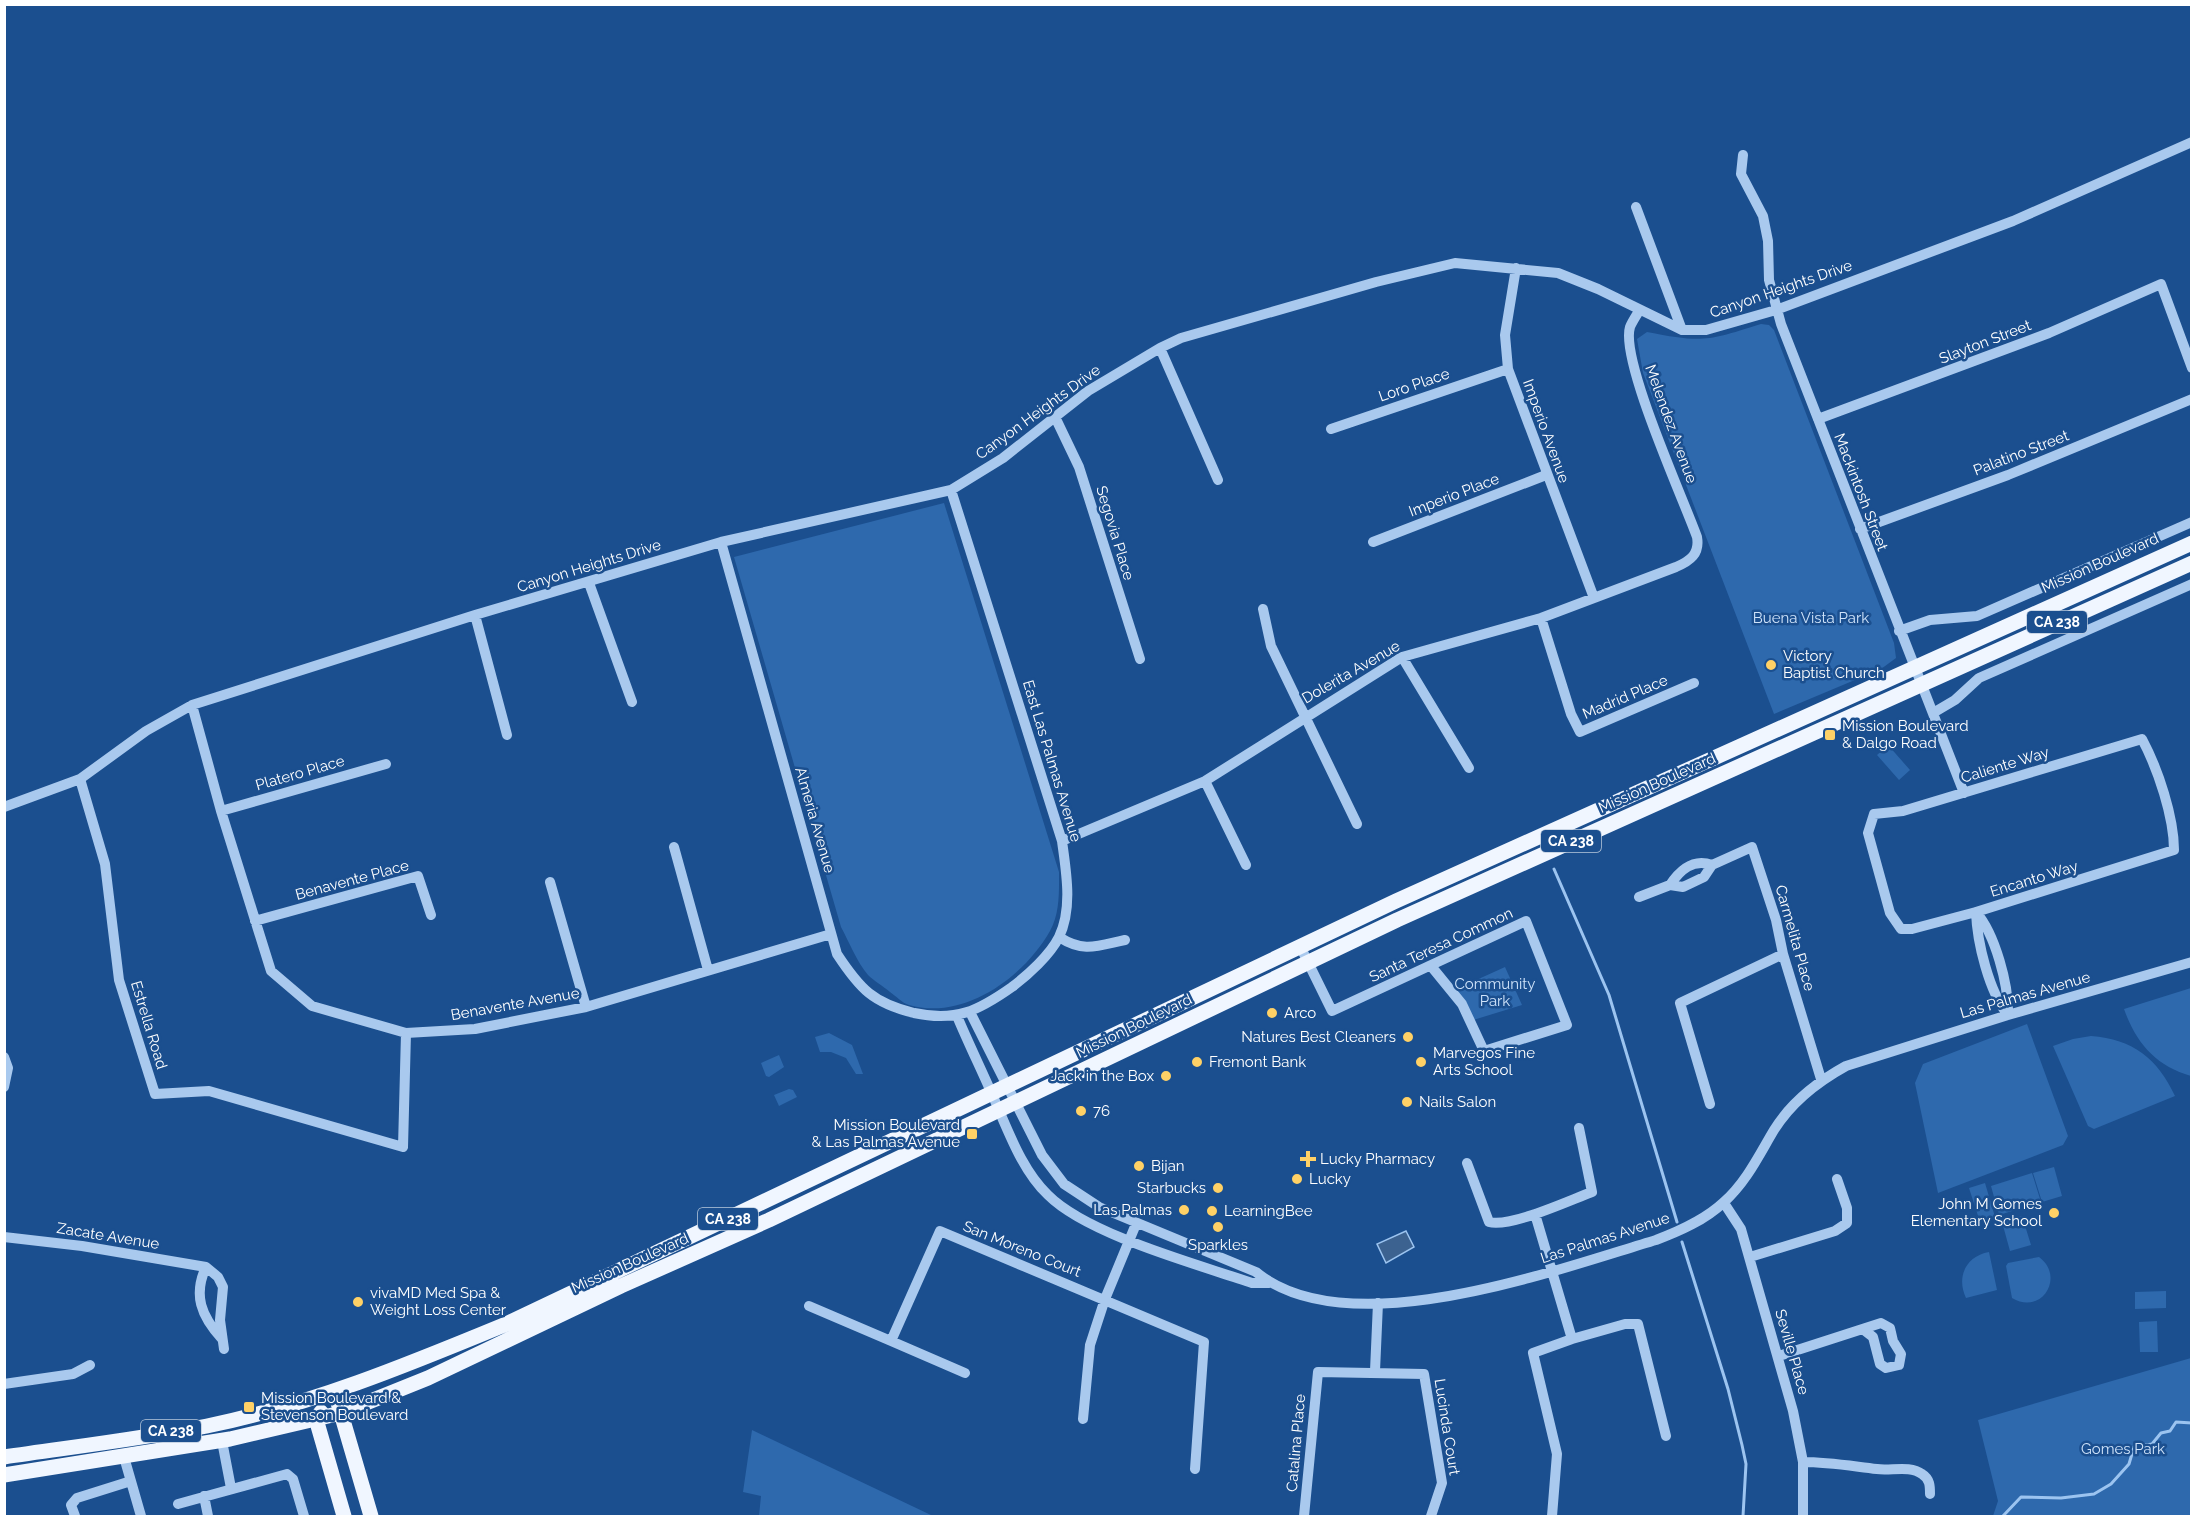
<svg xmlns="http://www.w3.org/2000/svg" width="2196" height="1521" viewBox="0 0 2196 1521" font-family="Raleway,sans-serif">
  <rect width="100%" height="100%" fill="#1b4f8f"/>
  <!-- green -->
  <path fill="#2e69ad" d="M1761,324L1769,325L1774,330L1894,643L1896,658L1881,669L1774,714L1643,373L1637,339L1647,332C1703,343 1707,341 1761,324Z
    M944,503L1059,872C1059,891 1060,913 1050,931C1024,977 964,1021 909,1005C902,1003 896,996 890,992C883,986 874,981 868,975C857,962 849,942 841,927L734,557Z
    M1888,745L1910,770L1899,780L1877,755Z
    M1505,967L1522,1005L1470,1021L1452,991Z
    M2191,988H2192L2191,1076C2156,1066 2136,1043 2124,1009Z
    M2027,1024L2068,1136L2063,1145L1938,1193L1915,1083L1923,1064Z
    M829,1033L852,1045L863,1074H856L846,1058L831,1052H820L815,1037Z
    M2091,1036C2133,1039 2158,1059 2175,1096L2094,1129L2088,1126L2053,1046L2073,1039Z
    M779,1055L784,1067L769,1077L766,1076L761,1063Z
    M789,1089L793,1090L797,1097L779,1106L774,1095Z
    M2054,1167L2062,1196L2042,1202L2033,1173Z
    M2032,1173L2041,1202L1999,1215L1991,1186Z
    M1985,1183L1995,1217L1980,1222L1969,1188Z
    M2022,1216L2031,1245L2010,1251L2002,1222Z
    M1989,1252L1997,1290L1966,1298C1956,1277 1966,1256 1989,1252Z
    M2039,1257C2066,1277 2041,1316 2012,1298L2006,1266L2008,1263Z
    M2166,1291V1308L2135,1309V1292Z
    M2157,1321L2158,1352H2140L2139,1322Z
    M2191,1358V1516H1993L1998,1501L1978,1420Z
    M752,1430L933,1516H759L761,1496L743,1492Z"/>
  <!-- water -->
  <path fill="#3c6290" stroke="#9cc4f0" stroke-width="1.5" d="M1406,1231L1414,1247L1386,1263L1377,1244Z"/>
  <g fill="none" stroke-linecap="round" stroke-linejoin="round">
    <!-- stream -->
    <path stroke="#9cc4f0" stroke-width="3" d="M1554,869L1609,995L1677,1222
      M1682,1242L1728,1389L1742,1445L1746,1464L1743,1516
      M2003,1516L2021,1497L2061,1498L2094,1494L2111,1484L2129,1464L2134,1447L2152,1444L2161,1433L2170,1431L2176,1422L2192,1423"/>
    <!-- minor -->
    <path stroke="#a9c9ee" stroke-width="10" d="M1743,155L1741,174L1763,216L1768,241L1769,280L1781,324L1964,793
      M1636,207L1682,330
      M1516,268L1505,335L1508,369L1594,598
      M1160,348L1218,480
      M1056,419L1079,467L1140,659
      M1818,419L2049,333L2161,284L2192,368
      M1331,429L1508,369
      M1860,529L2008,475L2192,399
      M721,542L837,954C860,989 873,1003 914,1013C956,1022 978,1011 1012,987C1028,975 1050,955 1059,937C1073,908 1066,871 1062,841L951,490
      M1373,542L1546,475
      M589,583L632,702
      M1263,609L1271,646L1357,824
      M475,615L507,735
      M1541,618L1571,714L1580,732L1694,683
      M1899,631L1930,620L1977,616L2192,522
      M1402,657L1469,768
      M192,705L221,811L271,971L312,1006L406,1033L475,1029L586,1007L831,934
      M1933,713L1955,700L1979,678L2192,584
      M2142,739C2158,769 2174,817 2174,850L1976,912L1912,929H1901L1890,913L1868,833L1874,814L1903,811Z
      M80,779L105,864L119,980L155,1094L209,1091L403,1147L406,1033
      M1205,781L1246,865
      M4,807L80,779L146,731L192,705L475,615L721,542L951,490L1003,458L1088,391L1160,348L1181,338L1376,282L1455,263L1558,273L1598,289L1682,330H1706L1776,310L2013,221L2192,142
      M221,811L386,764
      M1062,841L1205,781L1402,657L1541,618L1676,567C1690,561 1700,554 1697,537C1683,498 1620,360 1630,327C1632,322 1636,316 1639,311
      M674,847L708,970
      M550,882L586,1007
      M1670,885C1680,870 1693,858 1712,865
      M1639,897L1670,885L1683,887L1704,877L1712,865L1752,847L1776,920L1783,954L1821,1079
      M1976,912C1995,934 2009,985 2008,1015
      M1976,912C1977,942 1989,992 2008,1015
      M255,921L418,876L431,915
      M1059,937C1084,953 1097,946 1125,940
      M1300,946L1332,1011L1526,921L1567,1025L1484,1051L1462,1004L1431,966
      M970,1012L1042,1155L1064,1184L1099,1207L1256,1272C1348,1347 1555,1270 1656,1240C1680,1231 1705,1220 1724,1202C1747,1181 1759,1155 1774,1130C1792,1101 1817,1082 1846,1066L2008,1015L2192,962
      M957,1016C970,1047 985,1077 998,1108C1011,1138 1024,1172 1048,1195C1088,1235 1197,1264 1252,1283H1269
      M4,1057L8,1068L4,1087
      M1710,1104L1680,1003L1783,954
      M1467,1163L1489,1222C1510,1228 1570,1200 1592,1192L1579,1128
      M1724,1203L1741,1229L1793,1411L1803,1462V1516
      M1535,1214L1572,1339L1533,1353L1557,1454L1552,1516
      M4,1237L82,1246L206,1267L218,1277L223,1287L220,1320L224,1349
      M1750,1257L1835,1231L1847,1223V1208L1837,1179
      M206,1267C193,1295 201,1316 222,1339
      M809,1306L891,1341L940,1231L1204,1342L1195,1469
      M1572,1339L1625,1324H1638L1666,1436
      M891,1341L965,1373
      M1779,1356L1881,1323L1890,1328L1893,1341L1901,1354L1899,1365L1886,1368L1880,1364L1873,1337L1864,1330
      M1375,1371L1378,1303
      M4,1384L73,1374L90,1365
      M1083,1419L1090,1345L1105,1299L1136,1224
      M222,1441L231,1488
      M124,1457L141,1516
      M1803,1462C1828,1462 1851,1466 1877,1469C1891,1471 1910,1465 1922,1474C1930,1479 1930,1486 1930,1494
      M204,1496L208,1516
      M178,1504L287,1474L293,1479L304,1516
      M75,1516L71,1505L77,1498L131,1481
      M1304,1516L1318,1372L1424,1374L1442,1483L1431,1516"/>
    <!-- major -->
    <path stroke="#f0f6ff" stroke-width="15" d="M338,1403L371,1516
      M321,1412L316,1419L344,1516
      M4,1457C72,1447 140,1439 207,1426C310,1405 407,1365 504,1325L1396,901L2192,543
      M4,1475L230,1439L341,1413L428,1378L621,1286L769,1220L1397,920L2192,563"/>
  </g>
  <!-- markers -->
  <g fill="#ffd166" stroke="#1b4f8f" stroke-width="2">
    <circle cx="1771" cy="665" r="6"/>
    <rect x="1824" y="729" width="12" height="12" rx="3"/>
    <circle cx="1272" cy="1013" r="6"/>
    <circle cx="1408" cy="1037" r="6"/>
    <circle cx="1197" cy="1062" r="6"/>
    <circle cx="1421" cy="1062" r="6"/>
    <circle cx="1166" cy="1076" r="6"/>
    <circle cx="1407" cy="1102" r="6"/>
    <circle cx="1081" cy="1111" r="6"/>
    <rect x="966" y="1128" width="12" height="12" rx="3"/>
    <path d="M1305 1150h6v6h6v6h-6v6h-6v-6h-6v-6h6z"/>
    <circle cx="1139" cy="1166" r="6"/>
    <circle cx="1297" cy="1179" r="6"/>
    <circle cx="1218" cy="1188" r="6"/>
    <circle cx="1184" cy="1210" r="6"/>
    <circle cx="1212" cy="1211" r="6"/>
    <circle cx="2054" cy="1213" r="6"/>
    <circle cx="1218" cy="1227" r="6"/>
    <circle cx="358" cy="1302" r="6"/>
    <rect x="243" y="1401" width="12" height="12" rx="3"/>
  </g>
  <g text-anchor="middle" stroke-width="5" stroke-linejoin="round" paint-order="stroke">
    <!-- shield labels -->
    <g fill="#1b4f8f" stroke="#bbcadd" stroke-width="1.5">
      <rect x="2027" y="611" width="60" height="22" rx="4.5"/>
      <rect x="1541" y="830" width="60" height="22" rx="4.5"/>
      <rect x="698" y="1208" width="60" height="22" rx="4.5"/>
      <rect x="141" y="1420" width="60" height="22" rx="4.5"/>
    </g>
    <g font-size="14" font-weight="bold" fill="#fff">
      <text x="2057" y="627">CA 238</text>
      <text x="1571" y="846">CA 238</text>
      <text x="728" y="1224">CA 238</text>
      <text x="171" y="1436">CA 238</text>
    </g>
    <!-- street labels -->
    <g font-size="15" fill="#fff" stroke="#1b4f8f">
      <text transform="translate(1781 289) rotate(-19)" y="5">Canyon Heights Drive</text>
      <text transform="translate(1985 342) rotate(-21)" y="5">Slayton Street</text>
      <text transform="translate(1414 385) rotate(-19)" y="5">Loro Place</text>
      <text transform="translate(1038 412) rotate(-36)" y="5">Canyon Heights Drive</text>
      <text transform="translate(1671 424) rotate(70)" y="5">Melendez Avenue</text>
      <text transform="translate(1546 431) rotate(70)" y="5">Imperio Avenue</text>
      <text transform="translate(2021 453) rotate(-21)" y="5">Palatino Street</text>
      <text transform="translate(1861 492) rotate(69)" y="5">Mackintosh Street</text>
      <text transform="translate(1454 495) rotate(-21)" y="5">Imperio Place</text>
      <text transform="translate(1115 533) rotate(73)" y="5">Segovia Place</text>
      <text transform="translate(2100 563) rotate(-24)" y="5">Mission Boulevard</text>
      <text transform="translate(589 566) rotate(-17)" y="5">Canyon Heights Drive</text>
      <text transform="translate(1351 672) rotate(-30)" y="5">Dolerita Avenue</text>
      <text transform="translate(1625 697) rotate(-23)" y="5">Madrid Place</text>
      <text transform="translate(1052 761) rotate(73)" y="5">East Las Palmas Avenue</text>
      <text transform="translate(2005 765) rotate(-17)" y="5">Caliente Way</text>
      <text transform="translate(300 773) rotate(-16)" y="5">Platero Place</text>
      <text transform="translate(1657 783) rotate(-24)" y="5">Mission Boulevard</text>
      <text transform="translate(815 820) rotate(74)" y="5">Almeria Avenue</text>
      <text transform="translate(2034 879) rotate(-17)" y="5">Encanto Way</text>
      <text transform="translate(352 880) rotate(-15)" y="5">Benavente Place</text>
      <text transform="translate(1795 938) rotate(74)" y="5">Carmelita Place</text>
      <text transform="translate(1441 945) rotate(-25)" y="5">Santa Teresa Common</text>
      <text transform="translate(2025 995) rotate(-16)" y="5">Las Palmas Avenue</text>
      <text transform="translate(515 1004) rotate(-10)" y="5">Benavente Avenue</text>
      <text transform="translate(149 1025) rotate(73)" y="5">Estrella Road</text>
      <text transform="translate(1134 1026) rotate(-26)" y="5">Mission Boulevard</text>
      <text transform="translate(108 1236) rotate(9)" y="5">Zacate Avenue</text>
      <text transform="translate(1605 1238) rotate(-18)" y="5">Las Palmas Avenue</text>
      <text transform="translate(1022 1249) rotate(22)" y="5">San Moreno Court</text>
      <text transform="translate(630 1263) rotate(-24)" y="5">Mission Boulevard</text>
      <text transform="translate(1792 1352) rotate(74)" y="5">Seville Place</text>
      <text transform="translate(1447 1427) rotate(81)" y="5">Lucinda Court</text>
      <text transform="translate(1296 1443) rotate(-85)" y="5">Catalina Place</text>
    </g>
    <!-- park labels -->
    <g font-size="15" fill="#cfe3fa" stroke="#1b4f8f">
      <text x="1811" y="623">Buena Vista Park</text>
      <text x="1495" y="989">Community<tspan x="1495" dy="17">Park</tspan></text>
      <text x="2123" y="1454">Gomes Park</text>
    </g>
    <!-- poi labels -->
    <g font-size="15" fill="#fff" stroke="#1b4f8f" text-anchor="start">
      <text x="1783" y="661">Victory<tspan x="1783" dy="17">Baptist Church</tspan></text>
      <text x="1842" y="731">Mission Boulevard<tspan x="1842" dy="17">&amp; Dalgo Road</tspan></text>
      <text x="1284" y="1018">Arco</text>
      <text x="1396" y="1042" text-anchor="end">Natures Best Cleaners</text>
      <text x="1433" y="1058">Marvegos Fine<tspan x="1433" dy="17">Arts School</tspan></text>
      <text x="1209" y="1067">Fremont Bank</text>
      <text x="1154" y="1081" text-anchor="end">Jack in the Box</text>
      <text x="1419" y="1107">Nails Salon</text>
      <text x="1093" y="1116">76</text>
      <text x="960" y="1130" text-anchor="end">Mission Boulevard<tspan x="960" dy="17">&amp; Las Palmas Avenue</tspan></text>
      <text x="1320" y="1164">Lucky Pharmacy</text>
      <text x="1151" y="1171">Bijan</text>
      <text x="1309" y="1184">Lucky</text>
      <text x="1206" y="1193" text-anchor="end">Starbucks</text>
      <text x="2042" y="1209" text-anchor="end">John M Gomes<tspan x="2042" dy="17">Elementary School</tspan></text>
      <text x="1172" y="1215" text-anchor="end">Las Palmas</text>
      <text x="1224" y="1216">LearningBee</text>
      <text x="1218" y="1250" text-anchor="middle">Sparkles</text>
      <text x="370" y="1298">vivaMD Med Spa &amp;<tspan x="370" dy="17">Weight Loss Center</tspan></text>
      <text x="261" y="1403">Mission Boulevard &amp;<tspan x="261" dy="17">Stevenson Boulevard</tspan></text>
    </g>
  </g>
  <!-- border -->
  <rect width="2196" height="1521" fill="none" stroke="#ffffff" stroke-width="12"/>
</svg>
